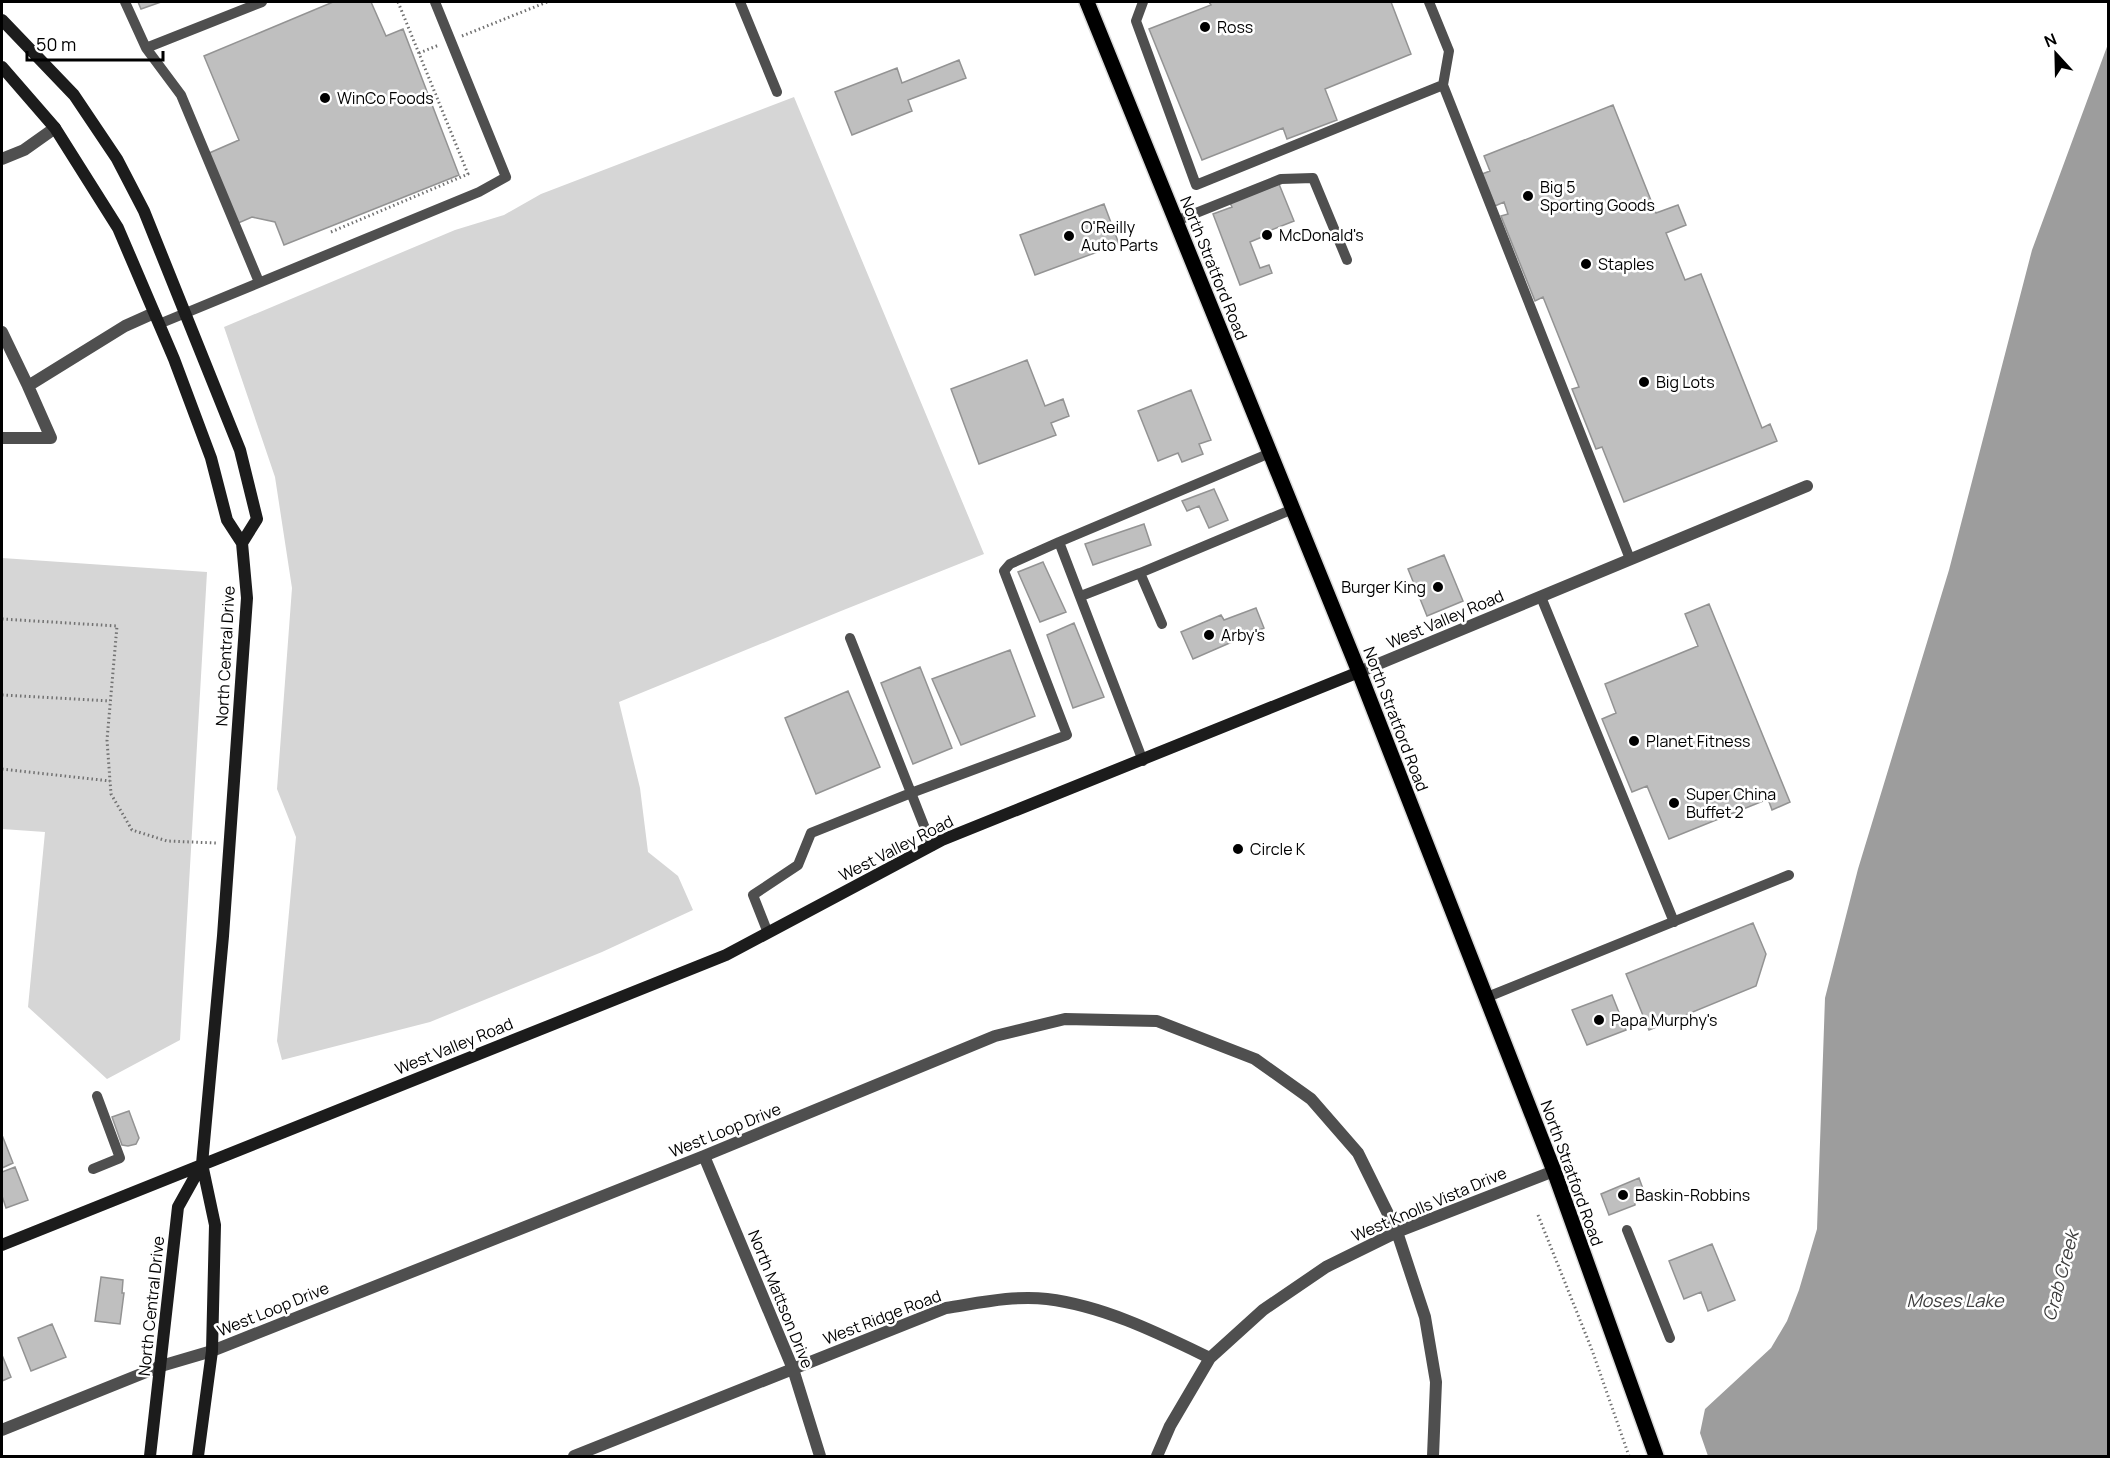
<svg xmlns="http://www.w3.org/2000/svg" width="2110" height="1458" viewBox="0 0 2110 1458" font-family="Manrope,sans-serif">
  <rect width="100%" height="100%" fill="#fff"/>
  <!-- green -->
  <path fill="#d6d6d6" d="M794,97L984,554L841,611L619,702L640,788L648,852L678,876L693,910L602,952L430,1022L282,1060L277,1041L296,837L277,789L292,588L275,477L224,327L455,230L504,215L541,194Z
    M2,558L207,572L180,1040L107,1079L28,1007L45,832L2,829Z"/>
  <!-- water -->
  <path fill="#9d9d9d" d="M2108,44V1456H1708L1700,1433L1705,1409L1771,1348L1787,1321L1799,1290L1817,1229L1825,998L1858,869L1949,570L2032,250Z"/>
  <!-- building -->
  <path fill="#bfbfbf" stroke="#939393" stroke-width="1.5" d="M138,2H161L141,9Z
    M333,2H371L386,36L403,29L459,175L284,245L275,222L252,217L236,224L207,154L239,140L204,56Z
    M1209,2H1391L1411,54L1325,89L1337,120L1287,139L1283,128L1202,160L1149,29L1211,5Z
    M959,60L966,78L908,100L912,111L852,135L835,92L897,68L902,83Z
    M1613,105L1656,213L1678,205L1686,225L1666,233L1685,280L1701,274L1762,428L1770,424L1777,441L1624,502L1602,447L1596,449L1572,389L1579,387L1543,297L1535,301L1501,216L1508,214L1504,202L1495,206L1482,174L1490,171L1484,156Z
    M1279,184L1294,221L1261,234L1262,237L1250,242L1260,268L1269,265L1272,273L1240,285L1213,214L1232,207L1230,203Z
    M1104,204L1119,244L1035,275L1020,235Z
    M1027,360L1045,406L1063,399L1069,416L1051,423L1056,435L979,464L951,389Z
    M1191,390L1211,440L1199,444L1203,454L1182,462L1178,453L1158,461L1138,411Z
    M1214,489L1228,520L1209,528L1199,506L1187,511L1182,501Z
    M1144,524L1151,545L1093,565L1085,544Z
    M1444,555L1463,601L1427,616L1408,569Z
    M1043,562L1066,612L1040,622L1018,572Z
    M1709,604L1790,802L1772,810L1768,799L1669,839L1647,786L1632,792L1602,719L1616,713L1605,684L1698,646L1685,614Z
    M1256,608L1264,628L1193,659L1181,632L1221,615L1224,620Z
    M1074,623L1104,697L1073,708L1047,635Z
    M1010,650L1035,716L961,745L932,679Z
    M920,667L952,748L913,764L881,683Z
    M848,691L880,767L816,794L785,718Z
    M1753,923L1766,954L1756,986L1649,1030L1626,974Z
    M1612,995L1626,1030L1587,1045L1572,1010Z
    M129,1111L139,1138L136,1144L128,1146L122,1145L112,1117Z
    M2,1135L13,1163L2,1168Z
    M15,1167L28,1200L6,1208L2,1196V1172Z
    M1639,1178L1646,1197L1635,1201V1205L1609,1215L1601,1194Z
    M1712,1244L1735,1300L1708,1311L1701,1292L1684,1299L1669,1261Z
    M101,1277L123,1280L122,1293H124L120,1324L95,1321Z
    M52,1324L66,1357L31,1371L18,1338Z
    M2,1355L11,1377L2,1381Z"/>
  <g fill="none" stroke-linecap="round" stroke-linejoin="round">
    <!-- primary casing -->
    <g stroke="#dbdbdb" stroke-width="18">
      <path id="primary" d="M1087,2L1359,672L1554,1171L1656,1456"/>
    </g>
    <!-- path -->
    <path stroke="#717171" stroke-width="3" stroke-dasharray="1.5 3" stroke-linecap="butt" d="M462,36L547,2
      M419,53L439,45
      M331,232L468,174L398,2
      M2,619L117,626L107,740L110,781L111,794L132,830L167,841L216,843
      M2,695L110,701
      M2,769L110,781
      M1538,1215L1592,1350L1629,1456"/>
    <!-- service -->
    <path stroke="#4f4f4f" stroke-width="10" d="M125,2L146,48L262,2
      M740,2L777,92
      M1143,2L1136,21L1196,185L1443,85
      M1429,2L1449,51L1443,85L1630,559
      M146,48L181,95L259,282
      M1176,221L1281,179L1313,178L1347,260
      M159,324L479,192L506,177L435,2
      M1059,542L1270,453
      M1081,596L1140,573
      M1541,597L1674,922
      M1162,624L1140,573L1293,509
      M850,638L932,846
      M768,933L753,895L798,865L811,833L911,793L1067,735L1004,571L1010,564L1059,542L1143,761
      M1485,998L1789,875
      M93,1169L120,1158L97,1096
      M1627,1230L1670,1338"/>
    <!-- minor -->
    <path stroke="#4f4f4f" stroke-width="12" d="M2,159L24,150L55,128
      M2,332L28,386
      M2,438H51L28,386L125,326L154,313
      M1359,672L1807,486
      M704,1156L793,1369L820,1456
      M2,1430L161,1366L212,1351L704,1156L995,1036L1065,1019L1157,1021L1255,1059L1311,1099L1358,1153L1397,1232L1425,1317L1436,1382L1433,1456
      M574,1456L946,1308C979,1303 1014,1295 1047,1299C1104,1306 1158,1333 1210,1358
      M1157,1456L1170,1426L1210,1358L1263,1310L1326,1267L1397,1232L1554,1171"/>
    <!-- secondary -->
    <path stroke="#1c1c1c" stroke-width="12" d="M2,20L74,95L117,159L144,211L240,450L257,519L242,543
      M2,67L55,128L118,228L174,359L211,458L227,520L242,543L247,598L223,936L202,1164L215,1225L212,1351L198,1456
      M2,1245L726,955L942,840L1359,672
      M150,1456L178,1207L202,1164"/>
    <!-- primary -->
    <use href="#primary" stroke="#000" stroke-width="15"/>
  </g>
  <!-- markers -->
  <g fill="#000" stroke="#fff" stroke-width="2">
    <circle cx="1205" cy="27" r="6"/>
    <circle cx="325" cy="98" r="6"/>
    <circle cx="1528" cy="196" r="6"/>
    <circle cx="1267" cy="235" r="6"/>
    <circle cx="1069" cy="236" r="6"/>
    <circle cx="1586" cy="264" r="6"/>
    <circle cx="1644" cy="382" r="6"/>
    <circle cx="1438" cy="587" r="6"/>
    <circle cx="1209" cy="635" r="6"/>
    <circle cx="1634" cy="741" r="6"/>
    <circle cx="1674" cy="803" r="6"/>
    <circle cx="1238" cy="849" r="6"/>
    <circle cx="1599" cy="1020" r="6"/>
    <circle cx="1623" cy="1195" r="6"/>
  </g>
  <g text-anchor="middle" stroke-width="5" stroke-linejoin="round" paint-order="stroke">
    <!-- poi labels -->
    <g font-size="16" fill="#000" stroke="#fff" text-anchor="start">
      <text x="1217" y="33">Ross</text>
      <text x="337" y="104">WinCo Foods</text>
      <text x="1540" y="193">Big 5<tspan x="1540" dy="18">Sporting Goods</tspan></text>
      <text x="1081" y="233">O'Reilly<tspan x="1081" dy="18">Auto Parts</tspan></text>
      <text x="1279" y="241">McDonald's</text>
      <text x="1598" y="270">Staples</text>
      <text x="1656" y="388">Big Lots</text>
      <text x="1426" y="593" text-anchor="end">Burger King</text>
      <text x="1221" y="641">Arby's</text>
      <text x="1646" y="747">Planet Fitness</text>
      <text x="1686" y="800">Super China<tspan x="1686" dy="18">Buffet 2</tspan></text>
      <text x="1250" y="855">Circle K</text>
      <text x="1611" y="1026">Papa Murphy's</text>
      <text x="1635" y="1201">Baskin-Robbins</text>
    </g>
    <!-- street labels -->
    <g font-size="16" fill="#000" stroke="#fff">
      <text transform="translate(1214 268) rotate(68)" y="6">North Stratford Road</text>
      <text transform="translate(1445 619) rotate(-23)" y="6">West Valley Road</text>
      <text transform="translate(225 656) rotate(-87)" y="6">North Central Drive</text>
      <text transform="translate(1396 719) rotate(69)" y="6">North Stratford Road</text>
      <text transform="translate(896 848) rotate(-27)" y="6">West Valley Road</text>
      <text transform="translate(454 1046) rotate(-22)" y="6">West Valley Road</text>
      <text transform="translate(725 1130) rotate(-22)" y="6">West Loop Drive</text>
      <text transform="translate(1572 1173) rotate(70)" y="6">North Stratford Road</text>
      <text transform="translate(1429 1204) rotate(-23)" y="6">West Knolls Vista Drive</text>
      <text transform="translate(781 1299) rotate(68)" y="6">North Mattson Drive</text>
      <text transform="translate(151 1306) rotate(-84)" y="6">North Central Drive</text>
      <text transform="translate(273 1309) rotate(-22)" y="6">West Loop Drive</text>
      <text transform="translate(882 1317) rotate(-21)" y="6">West Ridge Road</text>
    </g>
    <!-- water labels -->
    <g font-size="18" font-style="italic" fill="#3e3e3e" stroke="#fff">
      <text transform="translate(2061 1276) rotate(-75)" y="6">Crab Creek</text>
      <text x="1955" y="1307">Moses Lake</text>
    </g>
  </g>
  <!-- border -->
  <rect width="2110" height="1458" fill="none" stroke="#000000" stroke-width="6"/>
  <!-- north arrow -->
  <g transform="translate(2056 54) rotate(338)" stroke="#ffffff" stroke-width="4.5" paint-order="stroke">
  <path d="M0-4.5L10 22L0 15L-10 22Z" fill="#000000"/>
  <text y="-9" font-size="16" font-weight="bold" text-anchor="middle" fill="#000000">N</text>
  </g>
  <!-- scale -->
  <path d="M27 51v9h136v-9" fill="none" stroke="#000000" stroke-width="3"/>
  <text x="36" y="51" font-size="18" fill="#000000" stroke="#ffffff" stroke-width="4.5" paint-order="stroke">50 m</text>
</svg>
